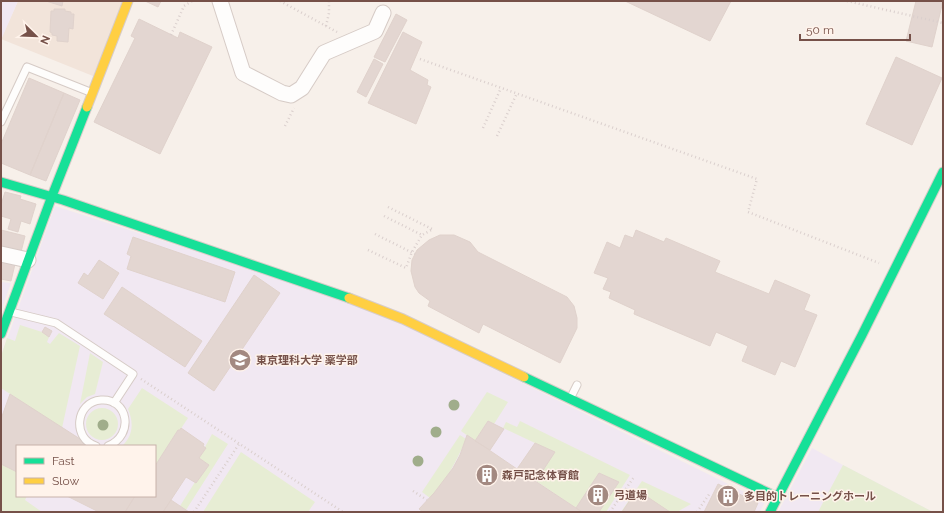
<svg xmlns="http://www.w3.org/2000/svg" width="944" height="513" viewBox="0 0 944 513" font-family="Raleway,'Noto Sans JP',sans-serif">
  <rect width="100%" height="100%" fill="#f7f0ea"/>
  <!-- residential -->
  <path fill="#f2e4da" d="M18,1H125L93,76L1,39Z"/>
  <!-- education -->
  <path fill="#f1e8f2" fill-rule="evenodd" d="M1,1H18L1,40Z
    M55,206L365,306L765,502L760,512H1V356ZM17,446H155V496H17Z
    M1,282L11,283L1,311Z
    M812,448L843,465L933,512H778Z"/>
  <!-- green -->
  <path fill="#e7edd4" d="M20,325L42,332L49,337L47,342L50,344L59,333L80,346L62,428L1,388V356L7,338L15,341Z
    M90,353L103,362L95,394L87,397L80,404Z
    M142,388L188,418L180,430H178L155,466V446H122C133,436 134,423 128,409Z
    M487,392L508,402L494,424L488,421L475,441L461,431Z
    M86 424a16 16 0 1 1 32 0a16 16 0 1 1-32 0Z
    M520,421L630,475L606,512H599L619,482L599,473L576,508L536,481L554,452L503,428L506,422L517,427Z
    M212,434L228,444L186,510L180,506L195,482L196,483L209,465L199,458Z
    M460,435L466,439C457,461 446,481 430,498L422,492Z
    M241,452L315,502L308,512H203Z
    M1,464L17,472V496H27L25,500L42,512H1Z
    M843,465L933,512H818Z
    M642,481L691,504L677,512H621Z"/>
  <!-- building -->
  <path fill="#e3d6d1" stroke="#e0d2cc" d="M46,1H63L62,6Z
    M145,1H161L158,7Z
    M625,1H731L710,41Z
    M916,1H943L932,47L906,41Z
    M54,9H65V11L71,12V14H74L73,29L69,28L68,42L57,41V36L52,35V33L50,32L51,11H54Z
    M396,14L407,20L385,62L374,57Z
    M139,19L178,38L180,32L212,47L160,154L94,122L135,38L131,36Z
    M403,32L422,42L410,70L428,80L427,85L431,87L416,124L368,103Z
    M896,57L942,78L912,145L866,124Z
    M374,59L383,64L366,97L357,92Z
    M29,78L64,93L30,175L1,163V144Z
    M64,93L80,100L46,181L30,175Z
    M5,192L21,196L20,199L36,204L30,224L21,221L18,232L8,229L11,219L1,216V205Z
    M1,230L25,236L21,252L1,247Z
    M636,230L664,242L666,238L720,261L715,272L769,294L775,280L810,295L804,310L817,315L795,367L781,361L775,375L742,361L748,346L716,332L710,346L634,314L635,310L609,298L611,292L603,289L608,278L594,273L607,242L620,248L625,235L633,238Z
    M440,235H454L470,242L478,252L567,297L574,306L577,318V328L560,363L483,324L479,333L428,306L430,301L419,293L415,287L411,271L412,260L417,250L429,240Z
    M133,237L235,272L225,302L127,269L131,256L127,254Z
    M99,260L119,273L103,299L78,283L84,273L88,276Z
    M1,261L15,264L11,281L1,279Z
    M254,275L280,293L214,391L188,373Z
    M122,287L202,341L185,367L104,314Z
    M45,327L52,331L49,337L42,332Z
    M10,394L91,446H17V472L1,464V419Z
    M488,421L504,429L490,450L475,441Z
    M181,428L204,444L203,446L206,448L199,458L209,465L196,483L186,477L163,512H125L135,496H155V466L178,430H180Z
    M467,435L517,469L582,512H423L419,509L434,493L453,468L460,455Z
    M535,443L555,452L536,481L517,469Z
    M599,473L619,482L599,512H582L576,508Z
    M718,484L758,503L754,512H704Z
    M637,490L670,512H622Z
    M67,496H135L125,512H99Z
    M171,500L189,512H163Z"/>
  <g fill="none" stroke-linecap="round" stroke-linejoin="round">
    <!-- lane casing -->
    <g stroke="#d6cbc6" stroke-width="9">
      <path id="lane" d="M1,122L27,67L90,92
        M11,312L56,323L133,374L114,403
        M571,397L577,385
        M96,446C72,439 75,402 101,400C128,398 135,435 108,446"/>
    </g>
    <!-- street casing -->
    <g stroke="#d6cbc6" stroke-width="17">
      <path id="street" d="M220,1L243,73L282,93L291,95L302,88L324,53L375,31L383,13
        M1,254L28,260"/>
    </g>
    <!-- fast casing -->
    <g stroke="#d7ccc8" stroke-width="11">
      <path id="fast" d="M1,182L63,200L349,298
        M1,334L52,196L87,107
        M524,377L777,497
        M770,512L862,335L943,172"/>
    </g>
    <!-- slow casing -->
    <g stroke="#d7ccc8" stroke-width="11">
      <path id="slow" d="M87,107L128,1
        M349,298L403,319L524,377"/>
    </g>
    <!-- path -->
    <path stroke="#dacfcd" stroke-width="2.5" stroke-dasharray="1 3" stroke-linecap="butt" d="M280,1L337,32
      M847,1L943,23
      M326,26L329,13V1
      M171,35L184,6L192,1
      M420,59L757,179L748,212L879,263
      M285,126L294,108
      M483,128L501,88
      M497,136L517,93
      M388,207L432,229
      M384,216L422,235
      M375,234L415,254
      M368,250L406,268L412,252L422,235L433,229
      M141,379L343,512
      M413,491L427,500
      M194,512L239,444
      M610,512L634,477
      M697,512L710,493"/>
    <!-- lane -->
    <use href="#lane" stroke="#fefdfc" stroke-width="7"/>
    <!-- street -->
    <use href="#street" stroke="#fefdfc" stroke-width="15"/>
    <!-- fast -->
    <use href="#fast" stroke="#16e098" stroke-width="9"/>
    <!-- slow -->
    <use href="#slow" stroke="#ffcf43" stroke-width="9"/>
  </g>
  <!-- trees -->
  <g fill="#a0ad8b">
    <circle cx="454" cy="405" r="5.5"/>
    <circle cx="103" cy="425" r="5.5"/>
    <circle cx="436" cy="432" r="5.5"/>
    <circle cx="418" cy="461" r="5.5"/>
  </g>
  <!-- icons -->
  <defs>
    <g id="university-disc" transform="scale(1.15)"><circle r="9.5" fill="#a38981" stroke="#fff3eb"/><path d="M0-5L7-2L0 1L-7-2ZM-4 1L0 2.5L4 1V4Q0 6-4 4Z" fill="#fff"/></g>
    <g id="building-disc" transform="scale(1.15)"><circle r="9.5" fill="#a38981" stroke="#fff3eb"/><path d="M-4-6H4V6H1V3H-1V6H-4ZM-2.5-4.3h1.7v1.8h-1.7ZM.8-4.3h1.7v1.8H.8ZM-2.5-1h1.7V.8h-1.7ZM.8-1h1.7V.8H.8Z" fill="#fff"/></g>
  </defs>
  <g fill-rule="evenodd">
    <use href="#university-disc" x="240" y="360"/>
    <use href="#building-disc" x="487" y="475"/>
    <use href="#building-disc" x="598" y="495"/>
    <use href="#building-disc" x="728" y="496"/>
  </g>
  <g text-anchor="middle" stroke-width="3" stroke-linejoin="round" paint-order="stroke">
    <!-- poi labels -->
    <g font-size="11" font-weight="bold" fill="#765149" stroke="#fff3eb" text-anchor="start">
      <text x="256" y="364">東京理科大学 薬学部</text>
      <text x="502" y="479">森戸記念体育館</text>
      <text x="614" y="499">弓道場</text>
      <text x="744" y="500">多目的トレーニングホール</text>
    </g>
  </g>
  <!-- border -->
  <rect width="944" height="513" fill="none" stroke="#765149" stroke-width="4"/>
  <!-- legend -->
  <rect x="16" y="445" width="140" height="52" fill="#fff3eb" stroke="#c8b2aa"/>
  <rect x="24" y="458" width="20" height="6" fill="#16e098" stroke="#c8b2aa"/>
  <text x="52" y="465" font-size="12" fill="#765149">Fast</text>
  <rect x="24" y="478" width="20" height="6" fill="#ffcf43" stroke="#c8b2aa"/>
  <text x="52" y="485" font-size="12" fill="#765149">Slow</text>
  <!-- north arrow -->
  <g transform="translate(36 36) rotate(113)" stroke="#fff3eb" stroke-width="3" paint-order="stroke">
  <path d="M0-3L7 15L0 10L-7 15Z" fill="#765149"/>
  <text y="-6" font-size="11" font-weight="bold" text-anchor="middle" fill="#765149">N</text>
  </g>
  <!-- scale -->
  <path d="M800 34v6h110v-6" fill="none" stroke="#765149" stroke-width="2"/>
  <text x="806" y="34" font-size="12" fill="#765149" stroke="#fff3eb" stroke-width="3" paint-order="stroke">50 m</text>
</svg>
